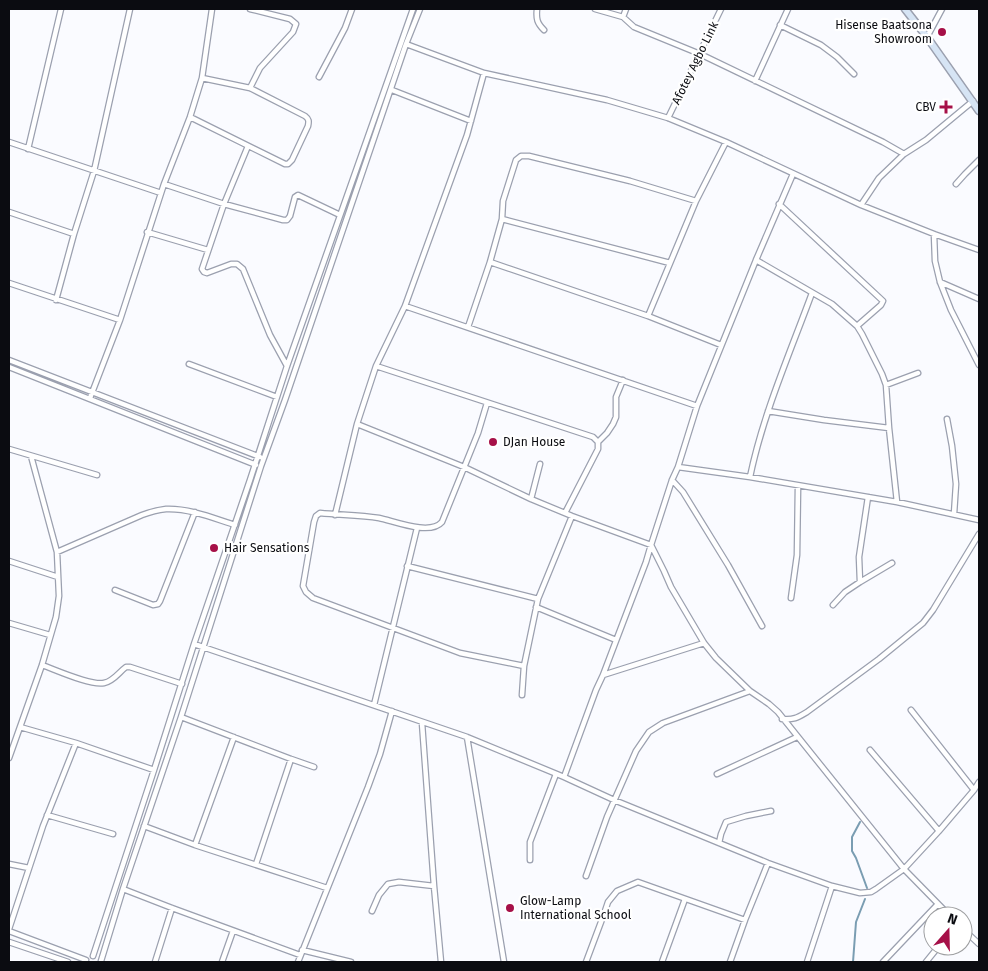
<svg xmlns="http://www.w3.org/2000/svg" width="988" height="971" viewBox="0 0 988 971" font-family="'Fira Sans',sans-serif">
  <rect width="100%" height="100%" fill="#fafbff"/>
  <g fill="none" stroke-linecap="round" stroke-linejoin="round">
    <!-- stream -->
    <path stroke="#7a9db2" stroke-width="2" d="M860,822L852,837V851L856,858L867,888
      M853,962L856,922L865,899"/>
    <!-- minor casing -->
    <g stroke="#9ba0af" stroke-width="7">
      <path id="minor" d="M537,9C536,19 537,23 544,30
        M595,9L623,17L634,27L700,54L883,142L904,154
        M623,17L626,9
        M780,25L821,45L837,57L854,74
        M927,37L942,9
        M406,44L484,73L607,100L668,118L726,142L861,205L934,234L979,250
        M319,77L345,28L352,9
        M755,81L788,9
        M250,88L260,68L293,32L296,24L290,19L250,9
        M392,90L471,121
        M190,117L285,164H288L292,160L308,126C309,121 309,119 305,116L250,88L202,78
        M668,118L721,9
        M9,142L161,193
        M248,146L224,204L202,269L204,272L207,273L231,264H237L243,269L270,335L287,366
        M28,149L61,9
        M164,184L224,204L283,220H287L290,216L295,197L298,195L340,215
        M956,184L965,174L979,160
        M779,204L883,301L881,305L857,326
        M861,205L879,178L904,154L926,140L973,101
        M9,212L74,234
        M502,219L670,263
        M147,232L208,250
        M934,234L935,261L940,282L951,310L979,365
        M756,260L832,304L857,326L862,334L882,374L886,385L889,428L897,502
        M490,262L648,316L721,345
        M940,282L979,299
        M9,283L120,320
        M56,300L74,234L94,171L130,9
        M405,306L697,406
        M648,316L696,201L726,142
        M468,327L490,262L502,219L503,201L516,160L521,156H529L630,181L696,201
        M9,360L260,457
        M189,364L277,397
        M376,366L593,437L598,442V449L565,513
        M9,367L256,465
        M886,385L918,373
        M90,398L120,320L164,184L190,117L202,78L212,9
        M487,403L478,433L442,522C430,536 394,521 379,518C360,515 340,515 320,513L316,516L314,522L303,586L306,592L313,598L460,653L524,666
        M768,411L824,420L889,428
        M947,419L952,446L956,484L954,514
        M357,424L464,467L531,499L572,516L651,545L664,571L671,587L704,643L716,658L750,691
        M598,442L607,433L613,424L616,417V397L623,380
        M9,449L97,475
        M678,467L750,477L897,502L979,520
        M750,477C763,414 790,353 812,293
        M672,480L683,492L728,565L762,626
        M531,499L540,464
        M335,515L357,424L376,366L405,306L467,135L484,73
        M57,552L142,515C150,512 157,510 166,509C189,508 213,518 235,525
        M9,561L58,577
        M407,566L538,599
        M860,582L859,557L868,497
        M115,590L153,605L158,604L160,601L195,512
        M791,598L797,555L798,486
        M833,605L845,592L860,582L892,563
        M536,607L616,640
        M9,623L50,635
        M194,644L467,737L564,777L614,800L768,863L832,886L860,893L871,892L876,889L904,869L939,831L974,790L979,782
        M42,665C56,670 91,686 104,683C114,681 119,672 126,667H130L182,684
        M603,675L704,643
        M522,695L524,666L538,599L572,516
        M374,705L417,528
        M911,710L974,790
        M181,717L291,759L314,767
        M782,719C794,720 797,718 807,712L879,659L923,623L933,610L979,534
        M422,723L434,886L441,962
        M20,727L76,743L154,770
        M467,737L504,962
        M870,750L939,831
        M9,758L42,665L56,617L59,596L57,552L31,456
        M717,774L797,737
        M564,777L596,690L603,675L646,562L651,545L672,480L678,467L697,406L756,260L793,174
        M47,815L113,834
        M144,826L195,845L327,888
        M719,843L721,834L726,822L746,816L771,811
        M195,845L234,737
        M530,860V842L556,774
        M9,864L29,868
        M256,864L291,759
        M586,876L607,817L636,751L649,732L663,723L750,691L769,704L778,712L904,869L950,916
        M123,889L172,908L300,955
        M372,911L379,895L388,884L399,882L434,886
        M9,929L43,826L76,743
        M963,929L979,944
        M9,931L86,960
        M9,942L68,962
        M302,950L351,962
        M93,956L154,770L194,644L250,480L287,366L413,9
        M101,961L123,889L181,717L261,466L285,400L406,44L420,9
        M155,962L172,908
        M222,962L233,931
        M298,962L368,787L380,754L392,711
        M586,962L604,914L608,902L617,891L638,882L745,920
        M662,962L685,899
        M730,962L745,920L768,863
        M807,962L832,886
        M883,962L938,904
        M926,962L939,946"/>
    </g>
    <!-- secondary casing -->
    <g stroke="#9ba0af" stroke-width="9">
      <path id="secondary" d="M905,9L927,37L979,111"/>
    </g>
    <!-- minor -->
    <use href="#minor" stroke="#fff" stroke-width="4.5"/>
    <!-- secondary -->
    <use href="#secondary" stroke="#d6e4f4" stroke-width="6"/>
  </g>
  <!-- markers -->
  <g fill="#a61048" stroke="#fff" stroke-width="2">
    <circle cx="942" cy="32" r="5"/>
    <path d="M943.5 99.5h5v5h5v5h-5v5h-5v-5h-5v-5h5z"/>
    <circle cx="493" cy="442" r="5"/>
    <circle cx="214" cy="548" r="5"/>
    <circle cx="510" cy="908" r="5"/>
  </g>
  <g text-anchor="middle" stroke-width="4.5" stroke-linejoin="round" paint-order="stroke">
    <!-- poi labels -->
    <g font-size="12" fill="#0b0c11" stroke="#fff" text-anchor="start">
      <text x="932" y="29" text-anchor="end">Hisense Baatsona<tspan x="932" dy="14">Showroom</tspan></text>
      <text x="936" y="111" text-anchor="end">CBV</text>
      <text x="503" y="446">DJan House</text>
      <text x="224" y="552">Hair Sensations</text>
      <text x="520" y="905">Glow-Lamp<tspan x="520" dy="14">International School</tspan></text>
    </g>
    <!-- street labels -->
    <g font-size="12" fill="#0b0c11" stroke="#fff">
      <text transform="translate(695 63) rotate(-64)" y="4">Afotey Agbo Link</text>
    </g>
  </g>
  <!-- border -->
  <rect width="988" height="971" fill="none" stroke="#0b0c11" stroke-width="20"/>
  <!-- north arrow -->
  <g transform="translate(948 931) rotate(20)"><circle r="24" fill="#ffffff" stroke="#9d9ea0"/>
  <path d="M0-4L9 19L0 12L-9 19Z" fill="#a61048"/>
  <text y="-8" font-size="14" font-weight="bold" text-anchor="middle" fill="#0b0c11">N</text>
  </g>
</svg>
